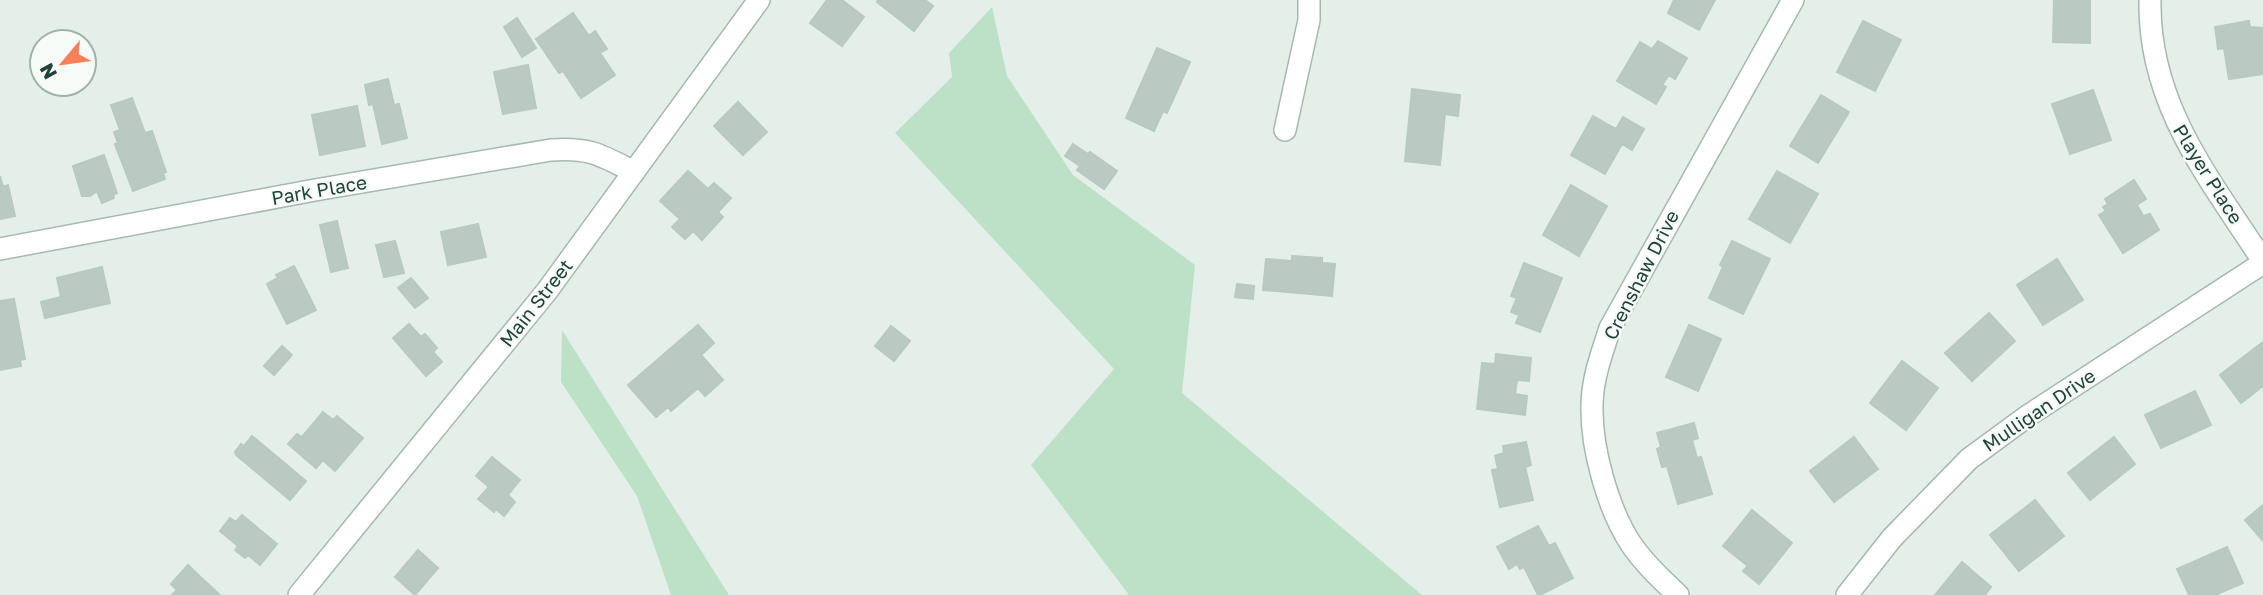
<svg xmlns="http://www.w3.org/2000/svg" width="2263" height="595" viewBox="0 0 2263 595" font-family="'Golos Text',sans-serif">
  <rect width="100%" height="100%" fill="#e5efea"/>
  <!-- green -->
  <path fill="#bde1c6" d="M992,7L1007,76L1073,175L1195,265L1182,393L1422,595H1129L1031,465L1114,369L895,133L952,77L949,53Z
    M562,330L729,595H671L637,496L561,382Z"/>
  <!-- building -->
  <path fill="#bacac3" stroke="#b7c9c1" stroke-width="2" d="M827,0H842L864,17L842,46L810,23Z
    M878,0H925L933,6L914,31L877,2Z
    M1674,0H1715L1699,30L1668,13Z
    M2054,0H2090V43L2053,42Z
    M573,13L589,36L595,31L607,49L600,53L615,75L581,98L563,71L559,73L536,39Z
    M517,18L536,48L522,57L504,27Z
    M1863,21L1901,40L1875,91L1837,72Z
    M2249,21L2250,27L2263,28V74L2229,79L2224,48L2218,49L2215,27Z
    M1658,41L1687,58L1675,79L1669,75L1662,85L1666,87L1656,104L1617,81L1640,42L1652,49Z
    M1157,48L1190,62L1167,113L1163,111L1154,131L1126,118Z
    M528,65L536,108L503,114L494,72Z
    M388,79L394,105L399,104L407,138L382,144L373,104L369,105L365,85Z
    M1412,89L1460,95L1458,116L1445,114L1440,165L1405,161Z
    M2093,90L2111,140L2070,154L2052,104Z
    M1821,95L1849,112L1818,163L1790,146Z
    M132,98L145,133L152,131L166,172L163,173L165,179L133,191L115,144L118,143L114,132L120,130L111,105Z
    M738,102L767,132L743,155L714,126Z
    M357,106L365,146L320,155L312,115Z
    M1593,116L1616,129L1623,117L1644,129L1632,150L1622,144L1605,174L1571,155Z
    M1073,144L1088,154L1090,152L1117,171L1104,189L1077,170L1080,166L1065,156Z
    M104,155L117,193L113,195L114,198L102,203L97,191L90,196H82L73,166Z
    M688,171L708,189L714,183L731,198L718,212L723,217L702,240L693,231L685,239L672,227L680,219L660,201Z
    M1777,171L1818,194L1790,243L1749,219Z
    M0,176L3,187L8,185L15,216L0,219Z
    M2134,180L2146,199L2137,205L2143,216L2150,214L2159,230L2123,253L2099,215L2106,211L2103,207L2108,204L2105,199Z
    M1571,185L1607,206L1579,256L1543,235Z
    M337,221L348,268L331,272L320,225Z
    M478,224L486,257L448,265L441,232Z
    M395,241L404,273L384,277L376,245Z
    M1732,241L1770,259L1743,314L1709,298L1723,267L1720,265Z
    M1292,256L1322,258V263L1335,264L1332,296L1263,290L1266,259L1292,261Z
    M2057,259L2083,300L2043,325L2017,285Z
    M1524,263L1562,278L1540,332L1516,323L1519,315L1511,312L1517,298L1511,296Z
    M294,266L316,310L287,324L267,284L278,278L276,275Z
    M102,267L110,303L45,318L41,302L61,297L57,278Z
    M411,278L428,298L415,308L398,288Z
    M1237,284L1254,286L1253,299L1235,297Z
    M14,299L25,359L20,360L21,366L0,370V301Z
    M1989,313L2015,341L1972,381L1945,353Z
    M409,324L421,337L425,334L437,348L433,352L442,362L426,376L393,338Z
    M698,325L714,343L701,355L723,380L705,396L698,388L671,411L668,407L656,417L628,385Z
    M1689,325L1721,339L1698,391L1666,377Z
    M891,326L910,341L894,361L875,346Z
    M2263,342V386L2241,403L2220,375Z
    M282,346L292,355L274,375L264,366Z
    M1496,354L1531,358L1529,381L1517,380L1515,394L1527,396L1525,415L1477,409L1482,363L1495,364Z
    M1902,361L1938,388L1906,430L1870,403Z
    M2195,391L2211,425L2161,448L2145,415Z
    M323,412L333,420L337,416L363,438L335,471L323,460L316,468L288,444L297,434L302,437Z
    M1694,423L1698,438L1692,440L1697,458L1701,457L1712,494L1678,504L1667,466L1662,467L1657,449L1661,447L1657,433Z
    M252,436L306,481L290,500L236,455L235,452L241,444L244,446Z
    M1854,437L1878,469L1834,502L1810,471Z
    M2114,437L2135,464L2090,500L2068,473Z
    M1526,442L1531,465L1525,467L1533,500L1500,507L1492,470L1498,469L1495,456L1504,453L1503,446Z
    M492,457L520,480L508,495L515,502L504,516L496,509L494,512L478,499L489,487L476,476Z
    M2035,500L2064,536L2019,571L1990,535Z
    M2263,505V541L2245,520Z
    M1752,510L1792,543L1759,584L1743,571L1748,566L1723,546Z
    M242,515L277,544L260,565L248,555L245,558L235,550L238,546L220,531L230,518L236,522Z
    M1538,526L1549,546L1555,543L1573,578L1540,595H1538L1524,567L1520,569L1517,564L1509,569L1497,547Z
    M2227,547L2243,583L2215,595H2189L2177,569Z
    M418,550L438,568L415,595L395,577Z
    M1962,562L1991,587L1985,595H1935Z
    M188,565L194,571L220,595H172L177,590L171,584Z"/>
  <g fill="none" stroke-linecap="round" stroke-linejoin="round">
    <!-- minor casing -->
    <g stroke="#a7b8b1" stroke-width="24">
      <path id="minor" d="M2150,0C2148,104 2209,178 2263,261
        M1285,130L1309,20V0
        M0,249L315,190L551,150C589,147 601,155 634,172
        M1678,595C1661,579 1644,563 1631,544C1608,509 1591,448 1592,406C1592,379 1602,353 1610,328L1793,0
        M1847,595L1892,538L1969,459L2029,415L2263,263"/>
    </g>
    <!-- tertiary casing -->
    <g stroke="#a7b8b1" stroke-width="24">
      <path id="tertiary" d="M299,595L547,291L759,0"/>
    </g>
    <!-- minor -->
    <use href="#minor" stroke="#fff" stroke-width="21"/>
    <!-- tertiary -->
    <use href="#tertiary" stroke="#fff" stroke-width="21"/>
  </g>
  <g text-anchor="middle" stroke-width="5" stroke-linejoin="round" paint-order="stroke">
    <!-- street labels -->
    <g font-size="19" fill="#224239" stroke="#f6fbf8">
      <text transform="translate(2208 174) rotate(58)" y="7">Player Place</text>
      <text transform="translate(319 190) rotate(-10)" y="7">Park Place</text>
      <text transform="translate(1641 275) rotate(-63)" y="7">Crenshaw Drive</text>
      <text transform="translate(536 303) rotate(-52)" y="7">Main Street</text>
      <text transform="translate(2039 410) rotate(-34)" y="7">Mulligan Drive</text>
    </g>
  </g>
  <!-- north arrow -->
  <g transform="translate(63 63) rotate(241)"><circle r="33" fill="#f6fbf8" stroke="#a1b1ac" stroke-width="2"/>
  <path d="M0-5L12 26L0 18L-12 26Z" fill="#f97f59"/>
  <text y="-10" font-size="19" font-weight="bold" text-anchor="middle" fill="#224239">N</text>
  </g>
</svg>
